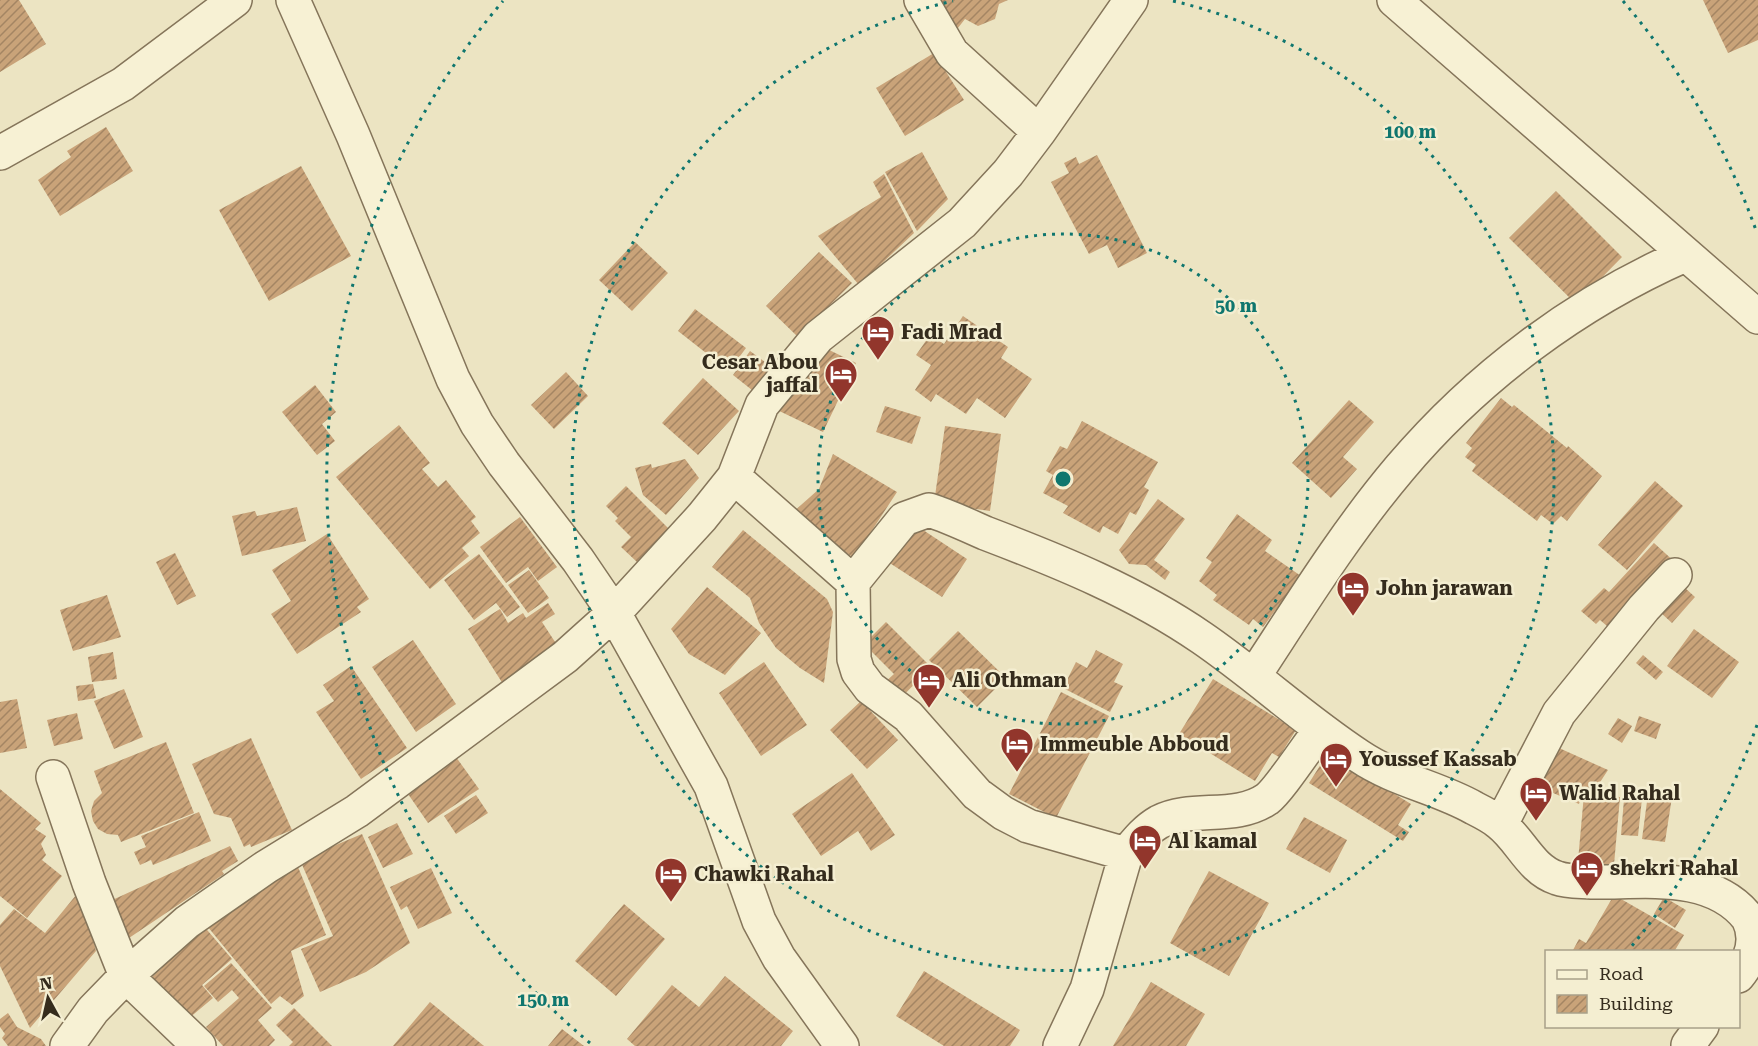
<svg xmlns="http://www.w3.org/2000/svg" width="1758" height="1046" viewBox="0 0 1758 1046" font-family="'Roboto Serif',serif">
  <defs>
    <pattern id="building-hatch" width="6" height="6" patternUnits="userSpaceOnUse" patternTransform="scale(1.5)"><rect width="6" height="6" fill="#c9a379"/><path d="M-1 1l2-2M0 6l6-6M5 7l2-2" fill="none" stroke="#a48563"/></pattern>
  </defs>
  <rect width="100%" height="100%" fill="#ece4c2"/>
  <!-- building -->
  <path fill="url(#building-hatch)" d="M0,0H19L46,44L0,72Z
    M933,0H1008L999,4L995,19L978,26L965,19L954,33Z
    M1703,0H1758V40L1728,53Z
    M934,53L964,100L905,136L876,88Z
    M106,127L133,171L60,216L38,180L71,157L67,151Z
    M922,152L948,199L917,231L885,172Z
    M1097,155L1147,253L1118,268L1107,245L1089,254L1051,182L1069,173L1064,163L1076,157L1079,164Z
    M301,166L351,256L269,301L219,210Z
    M884,174L914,233L859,285L818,236L881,197L873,182Z
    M1556,191L1622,257L1576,304L1509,238Z
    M635,242L668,273L632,311L599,280Z
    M819,252L852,283L798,337L766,306Z
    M695,309L746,348L729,371L678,331Z
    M963,316L1008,347L1001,358L1032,379L1005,418L977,398L966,414L936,394L931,402L915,390L931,365L916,355L930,335L944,344Z
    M823,347L856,363L823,432L773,408Z
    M750,351L776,370L757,394L733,375Z
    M566,372L588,396L554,429L531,405Z
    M703,378L739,411L698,455L662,423Z
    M315,385L336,412L322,424L335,441L317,455L282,412Z
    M1501,398L1512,407L1514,405L1567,448L1568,446L1602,476L1567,521L1561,516L1553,524L1541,515L1537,521L1472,471L1476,465L1465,457L1472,448L1466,443Z
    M1349,400L1374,422L1343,457L1357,469L1331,498L1292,463Z
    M885,406L921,417L912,444L876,432Z
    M1082,421L1158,462L1144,487L1149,490L1136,515L1130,512L1118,534L1103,526L1100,533L1063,513L1068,506L1043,493L1053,475L1046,471L1060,446L1067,449Z
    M399,425L430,463L422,469L438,487L446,480L476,517L471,521L480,533L462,548L469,556L430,589L336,477Z
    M945,426L1001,434L990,511L934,503Z
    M833,454L897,492L854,558L791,514L819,489Z
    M685,459L699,478L666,515L643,495L635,468L651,464L652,468Z
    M1655,481L1683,506L1627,570L1598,545Z
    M626,486L670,530L637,562L621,547L631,537L615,521L618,518L606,506Z
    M1158,499L1185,519L1154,560L1170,572L1165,580L1146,565L1129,564L1119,550Z
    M297,507L306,541L242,556L232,516L255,511L257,516Z
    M1237,514L1272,540L1265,551L1301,576L1263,627L1253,619L1249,625L1213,600L1217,595L1199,581L1212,562L1206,558Z
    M520,517L557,567L538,581L528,567L506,583L480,547Z
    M911,522L967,559L942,597L885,560Z
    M743,530L827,599L833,612L824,683L800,668L776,648L759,623L750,598L712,567Z
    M327,534L369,599L357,607L361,612L297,654L271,614L291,601L272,570Z
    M1654,543L1677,564L1614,632L1600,620L1596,624L1581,611L1604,588L1609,592Z
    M175,553L196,596L177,605L156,562Z
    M479,554L520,607L507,617L496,603L474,620L444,580Z
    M529,570L549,598L528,613L508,585Z
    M707,587L761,633L725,675L689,654L671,629Z
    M1684,587L1695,597L1672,623L1661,613Z
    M107,595L121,637L73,651L60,610Z
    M548,603L555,614L542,622L559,648L503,684L468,629L500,609L508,623L523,613L526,618Z
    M886,622L931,667L899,700L883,684L894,674L864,644Z
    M1694,629L1739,662L1712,698L1667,666Z
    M958,631L1006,678L977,707L929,660Z
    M413,640L456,704L416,732L372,667Z
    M1096,650L1123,664L1114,682L1123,686L1110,712L1063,688L1076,662L1087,668Z
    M113,652L117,679L92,682L88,657Z
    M1643,655L1663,672L1656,680L1636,663Z
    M764,662L807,725L761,756L719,693Z
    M351,666L407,748L361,779L316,712L334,701L323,685Z
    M1213,679L1296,730L1279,757L1272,753L1255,781L1179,734Z
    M93,684L96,698L78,701L76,686Z
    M124,689L143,737L114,749L94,701Z
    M1061,692L1109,716L1056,818L1009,794Z
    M17,699L27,748L0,753V702Z
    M861,701L898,740L867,769L830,730Z
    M77,713L83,739L54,746L47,720Z
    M1639,716L1661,724L1656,739L1634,731Z
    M1618,718L1632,726L1622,743L1608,734Z
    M251,738L292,830L251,847L250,844L244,847L231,818L214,814L192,764Z
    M166,742L194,813L121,842L118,835L107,834L98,829L93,821L91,811L94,801L102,793L94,771Z
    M1559,748L1608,770L1593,793L1583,790L1579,804L1539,787Z
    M1328,753L1411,804L1398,825L1409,832L1403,841L1309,783Z
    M456,757L479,789L428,823L406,791Z
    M852,773L895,835L871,851L858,831L821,856L792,814Z
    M1625,787L1643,789L1638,836L1621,835Z
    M0,789L41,823L35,829L46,836L41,844L46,855L42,860L62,876L27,918L0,896Z
    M1584,794L1620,797L1613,876L1577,872Z
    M1648,794L1672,797L1665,842L1642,839Z
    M476,795L488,813L456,834L444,816Z
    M199,812L211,841L153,865L151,860L140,865L134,852L146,847L141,836Z
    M1304,817L1347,840L1330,873L1286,849Z
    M397,823L413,854L383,868L368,837Z
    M362,834L410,943L366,972L320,992L301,949L333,936L300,860Z
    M230,846L238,861L222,871L224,874L129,938L108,902Z
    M298,867L326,935L291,951L304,996L292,1005L280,996L271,1004L203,921Z
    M431,868L452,913L418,929L407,906L401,910L390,887Z
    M1209,871L1269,903L1229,976L1170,943Z
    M81,889L96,951L30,1028L0,966V925L14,909L45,933Z
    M1614,895L1684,935L1674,952L1573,950L1579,939L1586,943Z
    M1664,897L1686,910L1675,928L1654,914Z
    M624,904L665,939L616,996L575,961Z
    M202,924L232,959L202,985L213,998L188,1019L152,977L162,968L157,962Z
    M231,963L272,1008L258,1020L275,1040L269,1046H223L206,1027L239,998L232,990L218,1002L204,986Z
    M924,971L1020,1030L1010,1046H944L896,1016Z
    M725,976L793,1031L781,1046H635L627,1039L672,985L699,1007Z
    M1151,982L1205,1014L1186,1046H1113Z
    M430,1002L484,1046H393Z
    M294,1008L332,1046H289L293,1042L276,1025Z
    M8,1013L17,1027L41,1039L46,1046H8L2,1038L5,1034L0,1027V1019Z
    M562,1029L584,1046H548Z"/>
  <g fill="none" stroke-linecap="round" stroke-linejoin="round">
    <!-- minor casing -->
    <g stroke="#85755a" stroke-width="36">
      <path id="minor" d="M293,0L353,135L453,379L477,424L504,464L578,560L614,613L711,786L759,921L779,958L842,1046
        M921,0L952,53L1039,132
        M1394,0L1758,317
        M0,153L123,84L235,0
        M734,477L853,582L854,659L858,672L870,688L908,716L977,794L1003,813L1028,826L1126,854C1136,842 1145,830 1159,822C1192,805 1235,821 1267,799C1279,790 1309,744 1321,729
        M853,582L904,519L929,510C948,516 967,525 985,533C1061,562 1135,592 1202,638C1256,675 1304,720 1359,756C1396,781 1437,787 1474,808C1482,812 1492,817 1499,823C1521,840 1530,869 1557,878C1568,882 1581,881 1592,882C1644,883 1711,871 1748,918C1758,938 1752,959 1738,976
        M1254,676C1300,606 1345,533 1400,468C1477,377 1576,303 1685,255
        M53,777L89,883L126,976L199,1046
        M1501,824L1559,713L1644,608L1675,575
        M1688,1045L1702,1026
        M67,1046L93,1010L126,976L187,922L266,867L357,811L565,657L614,613L702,517L734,477L762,405L818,337L962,223L1008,173L1039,132L1131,0
        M1060,1046L1087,989L1126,854"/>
    </g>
    <!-- minor -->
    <use href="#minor" stroke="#f7f1d4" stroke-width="33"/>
  </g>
  <!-- distance rings -->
  <g fill="none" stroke="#0f766e" stroke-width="3" stroke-dasharray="3 6">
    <circle cx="1063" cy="479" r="245"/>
    <path d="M1173 1A491 491 0 1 1 953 1"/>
    <path d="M1757 725A736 736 0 0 1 1631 947M590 1043A736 736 0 0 1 503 1M1623 1A736 736 0 0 1 1757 233"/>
  </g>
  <!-- icons -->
  <defs>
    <g id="hotel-pin" transform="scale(1.725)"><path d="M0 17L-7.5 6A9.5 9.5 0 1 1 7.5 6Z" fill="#92362c" stroke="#f4eed1"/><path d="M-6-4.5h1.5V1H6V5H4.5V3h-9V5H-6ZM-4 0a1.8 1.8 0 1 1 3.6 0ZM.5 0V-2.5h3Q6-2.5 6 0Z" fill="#fff"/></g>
  </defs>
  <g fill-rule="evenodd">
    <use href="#hotel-pin" x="878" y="332"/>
    <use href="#hotel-pin" x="841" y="374"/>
    <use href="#hotel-pin" x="1353" y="588"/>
    <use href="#hotel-pin" x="929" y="680"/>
    <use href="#hotel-pin" x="1017" y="744"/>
    <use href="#hotel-pin" x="1336" y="759"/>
    <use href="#hotel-pin" x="1536" y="793"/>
    <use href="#hotel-pin" x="1145" y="841"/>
    <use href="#hotel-pin" x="1587" y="868"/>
    <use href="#hotel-pin" x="671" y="874"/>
  </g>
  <g text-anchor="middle" stroke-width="5" stroke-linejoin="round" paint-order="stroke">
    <!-- poi labels -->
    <g font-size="20" font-weight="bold" fill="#352c1d" stroke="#f4eed1" text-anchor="start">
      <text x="901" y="339">Fadi Mrad</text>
      <text x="818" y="369" text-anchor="end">Cesar Abou<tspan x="818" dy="23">jaffal</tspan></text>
      <text x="1376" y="595">John jarawan</text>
      <text x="952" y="687">Ali Othman</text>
      <text x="1040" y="751">Immeuble Abboud</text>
      <text x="1359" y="766">Youssef Kassab</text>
      <text x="1559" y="800">Walid Rahal</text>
      <text x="1168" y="848">Al kamal</text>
      <text x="1610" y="875">shekri Rahal</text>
      <text x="694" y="881">Chawki Rahal</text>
    </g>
  </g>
  <circle cx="1063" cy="479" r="9" fill="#0f766e" stroke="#f4eed1" stroke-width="3"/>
  <g font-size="18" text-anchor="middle" font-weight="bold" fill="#0f766e" stroke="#f4eed1" stroke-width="5" stroke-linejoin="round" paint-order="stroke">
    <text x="1410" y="138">100 m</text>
    <text x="1236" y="312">50 m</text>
    <text x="543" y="1006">150 m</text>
  </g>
  <!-- legend -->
  <rect x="1545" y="950" width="195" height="78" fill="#f4eed1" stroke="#a8a089" stroke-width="1.5"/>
  <rect x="1557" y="970" width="30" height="9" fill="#f7f1d4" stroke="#a8a089" stroke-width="1.5"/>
  <text x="1599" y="980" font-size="18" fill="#352c1d">Road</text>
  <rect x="1557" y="995" width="30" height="18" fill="url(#building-hatch)" stroke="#a8a089" stroke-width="1.5"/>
  <text x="1599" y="1010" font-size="18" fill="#352c1d">Building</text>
  <!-- north arrow -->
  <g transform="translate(48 998) rotate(352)" stroke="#f4eed1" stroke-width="4.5" paint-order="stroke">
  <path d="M0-4.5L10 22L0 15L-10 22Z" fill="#352c1d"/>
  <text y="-9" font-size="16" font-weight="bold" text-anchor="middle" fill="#352c1d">N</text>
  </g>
</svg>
